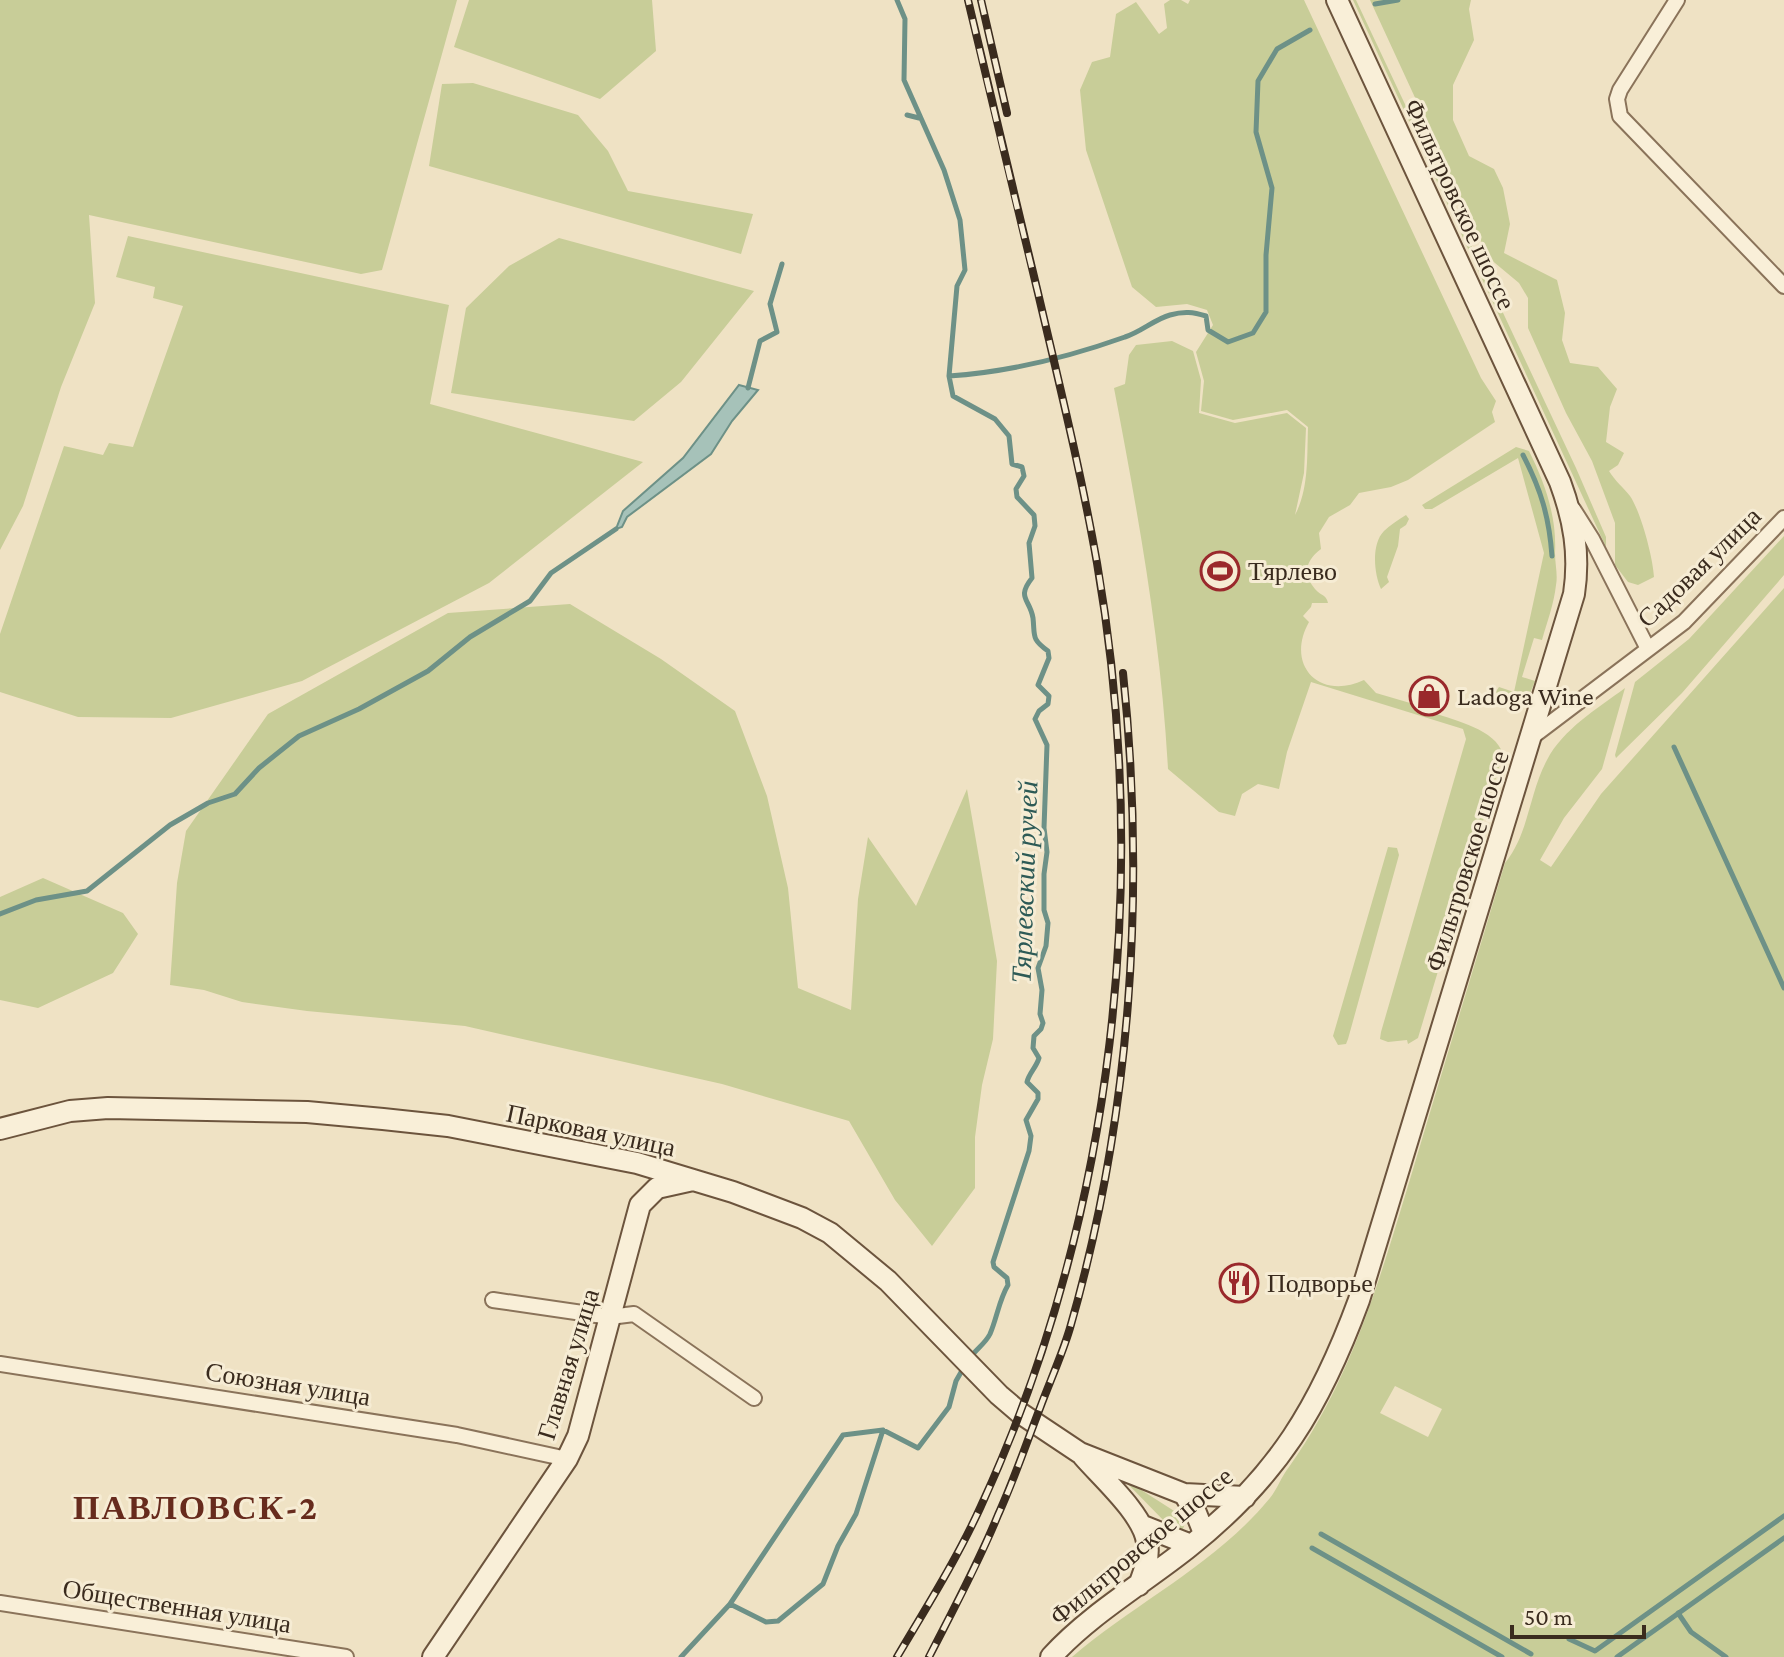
<svg xmlns="http://www.w3.org/2000/svg" width="1784" height="1657" viewBox="0 0 1784 1657" font-family="'Crimson Pro',serif">
  <rect width="100%" height="100%" fill="#efe2c4"/>
  <!-- green -->
  <path fill="#c8cd98" fill-rule="evenodd" d="M0,0H457L382,270L361,274L89,215L95,303L61,387L23,506L0,550Z
    M469,0H652L656,51L600,99L454,47Z
    M1170,0H1181L1188,4L1190,0H1304L1481,378L1496,401L1492,412L1495,422L1408,480L1391,487L1359,493L1350,505L1329,517L1319,533L1321,549C1306,560 1302,574 1315,589C1321,596 1326,594 1328,603H1312L1311,607L1303,616L1309,622C1285,665 1319,701 1364,680L1376,693L1434,710V713C1456,721 1495,729 1503,754L1418,1038L1408,1044L1407,1040L1388,1042L1380,1039L1381,1032L1466,739L1463,729L1311,682L1287,752L1279,789L1258,784L1242,794L1235,816L1219,812L1168,769C1161,640 1138,514 1114,388L1125,384L1129,355L1136,345L1172,341L1193,351L1201,380L1199,413L1235,423L1287,413L1306,428L1304,473L1295,515C1309,489 1307,456 1308,427L1287,410L1233,420L1201,411L1204,381L1196,352L1213,325L1207,310L1187,304L1156,307L1132,287L1086,150L1080,90L1092,62L1110,57L1116,14L1136,2L1159,34L1167,28L1164,4Z
    M1353,0H1356L1576,468L1606,537V547Z
    M1370,0H1471L1469,9L1474,40L1453,85V120L1469,156L1494,169L1503,188L1510,224L1504,253L1557,280L1565,313L1562,340L1570,363L1598,367L1617,389L1610,407L1606,442L1624,453L1618,465L1609,471C1615,481 1623,487 1630,496C1641,512 1653,558 1654,577L1638,585L1628,582L1615,565V523L1592,461L1566,413L1528,328V298L1519,283L1489,258Z
    M473,83L578,115L608,151L628,191L753,214L741,254L429,166L442,84Z
    M128,236L449,305L430,404L643,462L489,583L302,681L171,718L78,717L0,692V634L64,446L103,455L109,443L133,447L183,306L153,298L155,287L116,277Z
    M559,238L754,291L681,382L634,421L451,393L466,308L509,266Z
    M1516,447L1529,451C1545,483 1557,517 1555,553C1555,564 1558,575 1556,585C1554,604 1547,622 1542,640L1534,638L1522,677L1535,681L1527,701L1520,704L1495,693L1499,687L1514,692L1544,553L1518,458L1432,509H1425L1422,505Z
    M1406,515L1409,519L1406,525L1400,529L1398,546L1387,577L1389,582L1381,589C1374,574 1371,544 1384,531C1390,525 1398,520 1406,515Z
    M1784,536V575L1682,693L1616,758L1615,755L1635,682L1689,639Z
    M1784,588V1657H1072C1136,1602 1215,1565 1270,1498C1278,1488 1281,1477 1289,1467C1354,1376 1382,1271 1414,1166C1444,1065 1475,964 1505,863C1529,834 1529,793 1547,760C1563,729 1597,709 1625,688L1602,769L1564,818L1540,860L1551,867L1601,794ZM1395,1386L1442,1409L1428,1437L1380,1413Z
    M570,604L661,659L735,711L767,796L788,888L798,988L851,1010L858,899L868,837L916,906L967,789L997,961L993,1039L982,1085L975,1137V1188L932,1246L895,1200L849,1121L722,1084L465,1026L307,1011L242,1002L204,990L170,985L177,883L186,831L268,714L448,613Z
    M1388,847L1397,848L1399,855L1348,1039L1346,1044L1338,1045L1333,1036Z
    M43,878L123,913L138,934L113,973L38,1008L0,1000V897Z
    M1121,1477L1182,1516L1186,1520L1183,1529H1174L1167,1524Z"/>
  <!-- water -->
  <path fill="#a6c2b9" stroke="#6d9187" stroke-width="2" d="M739,385L758,390L732,421L711,454L627,517L622,527L616,529L623,511L683,458Z"/>
  <g fill="none" stroke-linecap="round" stroke-linejoin="round">
    <!-- stream -->
    <path stroke="#6d9187" stroke-width="5" d="M897,0L905,19L904,80L944,170L960,220L965,270L957,286L949,376L953,396L995,419L1009,436L1012,464L1022,467L1024,476L1016,489L1017,497L1034,515L1035,526L1029,543L1032,578C1016,598 1030,599 1033,618C1035,636 1031,639 1048,651L1049,658L1038,685L1049,696L1048,704L1039,711L1035,719L1047,745L1044,828L1047,852L1044,874V910L1048,923L1046,946L1038,968L1042,990L1040,1014L1043,1023L1041,1029L1034,1036L1033,1048L1039,1058C1036,1068 1029,1073 1027,1082L1038,1093V1099L1026,1120L1031,1136L1029,1151L993,1262L994,1267L1007,1278L1008,1285C999,1300 997,1318 990,1334C985,1344 976,1349 970,1358
      M1375,4L1398,0
      M907,115L919,118
      M949,376C1008,372 1069,357 1125,337C1141,332 1155,319 1170,315C1184,311 1193,312 1206,316L1208,330L1228,342L1253,333L1266,312V255L1272,188L1256,132L1258,81L1277,49L1310,30
      M748,388L760,341L777,332L770,304L782,264
      M1523,455C1541,490 1549,516 1552,556
      M1674,747L1784,988
      M0,914L36,900L87,891L170,825L208,803L235,794L259,768L299,736L359,709L428,671L470,637L530,601L551,573L616,529
      M1321,1534L1531,1654
      M1312,1548L1502,1657
      M730,1604L843,1435L883,1430
      M1678,1613L1691,1632L1726,1657
      M1569,1639L1595,1651L1784,1516
      M681,1657L730,1604L766,1622L778,1621L823,1584L838,1546L856,1514L883,1430L918,1448L949,1407L956,1381L964,1367
      M1617,1657L1784,1538"/>
    <!-- minor casing -->
    <g stroke="#8a735a" stroke-width="18">
      <path id="minor" d="M1677,0L1620,90L1617,99L1620,116L1784,286
        M1573,509L1592,539L1648,649
        M1532,737L1684,622L1784,518
        M493,1300L610,1317L634,1314L754,1398
        M0,1364L457,1435L567,1459
        M0,1603L346,1657"/>
    </g>
    <!-- secondary casing -->
    <g stroke="#6c543d" stroke-width="24">
      <path id="secondary" d="M0,1129L70,1111L108,1108L307,1112L383,1119L448,1126L637,1163L733,1192L802,1218L830,1233L888,1281L999,1395L1020,1413L1080,1453L1184,1494L1196,1513L1204,1533
        M1083,1456C1102,1478 1143,1514 1147,1542C1150,1557 1144,1572 1139,1585
        M1184,1494L1245,1497
        M1143,1526L1191,1545
        M433,1657L567,1459L578,1436L640,1205L657,1188L693,1180
        M1051,1657C1090,1614 1144,1583 1189,1547C1278,1476 1320,1406 1359,1300L1574,594C1580,554 1574,520 1560,482L1337,0"/>
    </g>
    <!-- minor -->
    <use href="#minor" stroke="#f9efd8" stroke-width="14"/>
    <!-- secondary -->
    <use href="#secondary" stroke="#f9efd8" stroke-width="20"/>
    <!-- rail casing -->
    <g stroke="#3a2b1e" stroke-width="8">
      <path id="rail" d="M981,0L1007,113
        M897,1657C926,1608 957,1559 981,1506C1115,1215 1151,878 1097,563C1081,472 1059,383 1038,293C1014,196 991,98 968,0
        M929,1657C953,1610 978,1564 998,1515C1014,1480 1026,1444 1040,1408C1050,1381 1062,1355 1070,1328C1131,1116 1146,892 1123,673"/>
    </g>
    <!-- rail -->
    <use href="#rail" stroke="#f6ecd4" stroke-width="5" stroke-dasharray="15" stroke-linecap="butt"/>
  </g>
  <!-- icons -->
  <defs>
    <g id="stadium-ring" transform="scale(2)"><circle r="9.5" fill="#f6ecd4" stroke="#9a292c" stroke-width="1.5"/><path d="M0-5a6.5 5 0 1 0 0 10a6.5 5 0 1 0 0-10ZM-3.5-1.8h7v3.6h-7Z" fill="#9a292c"/></g>
    <g id="shop-ring" transform="scale(2)"><circle r="9.5" fill="#f6ecd4" stroke="#9a292c" stroke-width="1.5"/><path d="M-5-2.5h2.3a2.7 3.5 0 0 1 5.4 0H5L5.5 6h-11ZM-1.5-2.5h3a1.5 2.3 0 0 0-3 0Z" fill="#9a292c"/></g>
    <g id="restaurant-ring" transform="scale(2)"><circle r="9.5" fill="#f6ecd4" stroke="#9a292c" stroke-width="1.5"/><path d="M-5-6h1v4h1v-4h1v4h1v-4h1v5L-1.5 .5V6h-2V.5L-5-1ZM5-6V6H3V1.5H1.5Q1.5-4 5-6Z" fill="#9a292c"/></g>
  </defs>
  <g fill-rule="evenodd">
    <use href="#stadium-ring" x="1220" y="571"/>
    <use href="#shop-ring" x="1429" y="696"/>
    <use href="#restaurant-ring" x="1239" y="1283"/>
  </g>
  <g text-anchor="middle" stroke-width="6" stroke-linejoin="round" paint-order="stroke">
    <!-- street labels -->
    <g font-size="26" fill="#3a2b1e" stroke="#f6ecd4">
      <text transform="translate(1460 204) rotate(65)" y="9">Фильтровское шоссе</text>
      <text transform="translate(1699 567) rotate(-44)" y="9">Садовая улица</text>
      <text transform="translate(1467 861) rotate(-73)" y="9">Фильтровское шоссе</text>
      <text transform="translate(591 1130) rotate(12)" y="9">Парковая улица</text>
      <text transform="translate(568 1364) rotate(-73)" y="9">Главная улица</text>
      <text transform="translate(288 1384) rotate(9)" y="9">Союзная улица</text>
      <text transform="translate(1141 1546) rotate(-40)" y="9">Фильтровское шоссе</text>
      <text transform="translate(177 1606) rotate(9)" y="9">Общественная улица</text>
    </g>
    <!-- poi labels -->
    <g font-size="26" fill="#3a2b1e" stroke="#f6ecd4" text-anchor="start">
      <text x="1248" y="580">Тярлево</text>
      <text x="1457" y="705">Ladoga Wine</text>
      <text x="1267" y="1292">Подворье</text>
    </g>
    <!-- water labels -->
    <g font-size="28" font-style="italic" fill="#2d5a56" stroke="#f6ecd4">
      <text transform="translate(1024 882) rotate(-88)" y="10">Тярлевский ручей</text>
    </g>
    <!-- district labels -->
    <g font-size="34" font-weight="bold" letter-spacing="2" fill="#672b1d" stroke="#f6ecd4">
      <text x="196" y="1519">ПАВЛОВСК-2</text>
    </g>
  </g>
  <!-- scale -->
  <path d="M1512 1625v12h132v-12" fill="none" stroke="#3a2b1e" stroke-width="4"/>
  <text x="1524" y="1625" font-size="24" fill="#3a2b1e" stroke="#f6ecd4" stroke-width="6" paint-order="stroke">50 m</text>
</svg>
